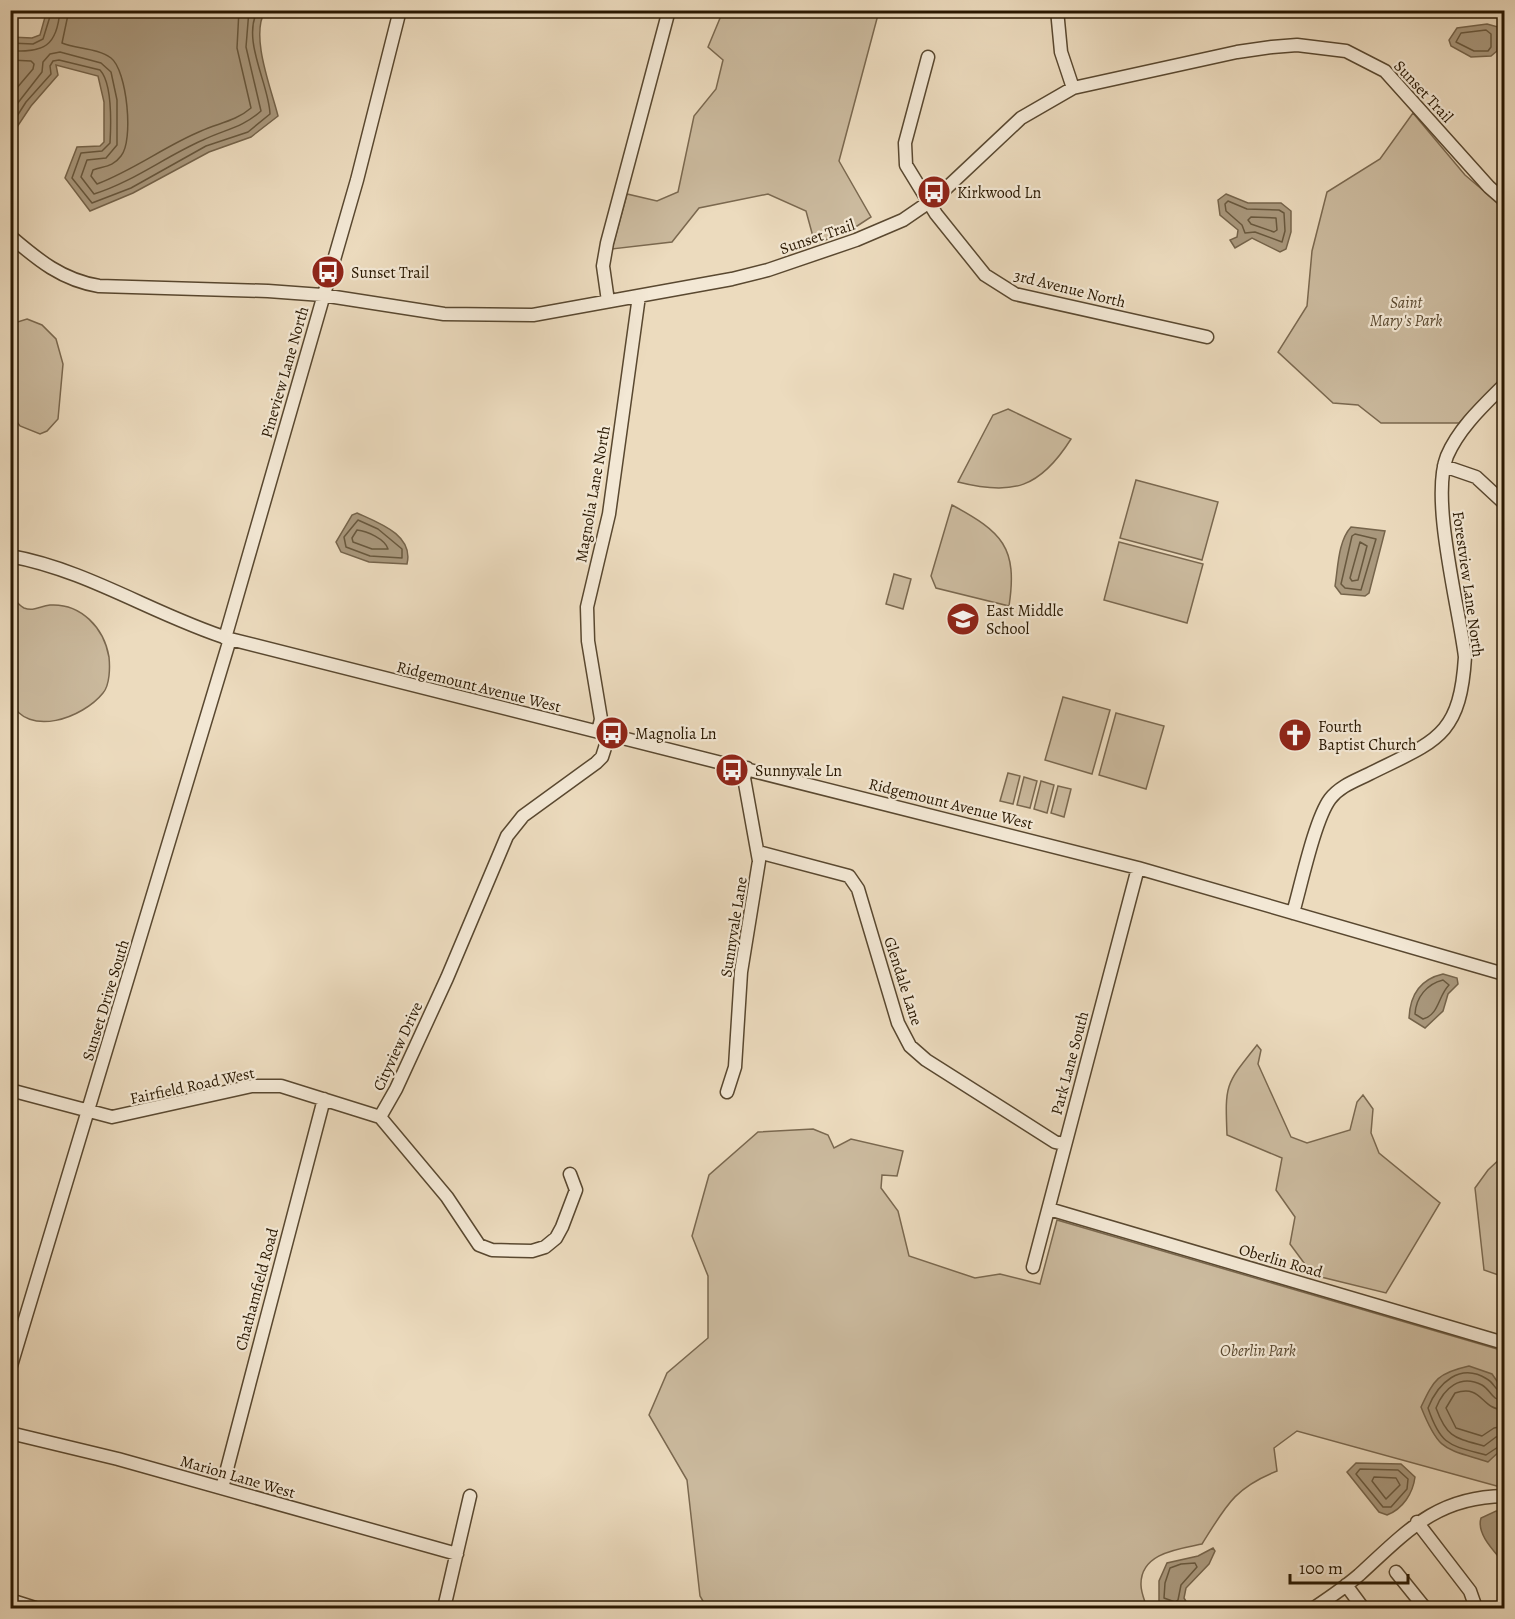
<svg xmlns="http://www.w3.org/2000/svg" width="1515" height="1619" viewBox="0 0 1515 1619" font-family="Alegreya,serif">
  <rect width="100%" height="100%" fill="#ecdbbe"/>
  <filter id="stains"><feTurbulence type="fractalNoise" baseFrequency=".00333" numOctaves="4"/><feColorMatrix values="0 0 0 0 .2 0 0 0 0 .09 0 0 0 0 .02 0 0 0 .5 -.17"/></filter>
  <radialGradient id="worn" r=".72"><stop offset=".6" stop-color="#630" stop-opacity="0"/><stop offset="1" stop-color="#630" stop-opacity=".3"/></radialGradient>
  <!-- green -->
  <path fill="#cbba9e" stroke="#7a684f" stroke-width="1.5" d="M723,11H879L839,161L871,217L851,230L815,244L806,211L768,194L699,208L672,242L612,249L627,194L657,201L678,192L694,116L716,89L723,60L708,47Z
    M1413,113L1465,175L1504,208V376L1459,423H1381L1358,405L1333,403L1278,352L1307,306L1312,251L1327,192L1380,159Z
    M27,319L42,325L56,339L63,364L58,419L47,431L40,434L20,426L11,414V324Z
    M1008,409L1071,439C1040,488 1013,496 958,482L993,415Z
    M1136,480L1218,502L1202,560L1120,538Z
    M952,505C1002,532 1018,547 1009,606L936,588L931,576Z
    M1119,542L1203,564L1187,623L1104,600Z
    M894,574L911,579L903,609L886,604Z
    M11,596C15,600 20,606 24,608C34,612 40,606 50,605C81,603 104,628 109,657C110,667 110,685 103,693C83,718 28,738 11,702Z
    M1063,697L1110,710L1092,774L1045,760Z
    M1116,713L1164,726L1146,789L1099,775Z
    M1008,773L1020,776L1013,804L1000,801Z
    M1024,777L1037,781L1030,808L1017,805Z
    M1041,781L1054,785L1047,813L1034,809Z
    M1058,786L1071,789L1064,817L1051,813Z
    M1257,1045L1261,1050L1258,1064L1291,1137L1307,1143L1350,1130L1357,1102L1363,1095L1373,1109L1371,1133L1379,1153L1440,1203L1386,1293L1313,1275L1290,1244L1295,1217L1276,1190L1282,1158L1227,1135C1225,1084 1225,1085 1257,1045Z
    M813,1129L828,1135L834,1148L851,1139L903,1151L897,1176L882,1175L881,1188L898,1211L909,1256L975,1278L1000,1274L1040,1284L1057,1220L1504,1351V1488L1297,1431L1274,1448L1277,1471C1234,1488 1226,1506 1202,1544C1178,1549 1140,1553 1141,1585C1141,1593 1145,1601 1147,1608H782C757,1604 732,1608 707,1608L700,1596L687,1480L649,1415L667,1373L708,1338V1276L692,1236L709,1175L758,1132Z
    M1504,1155V1277L1484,1270L1475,1188L1488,1170Z"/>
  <!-- water -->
  <path fill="#a9987d" stroke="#75644b" stroke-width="1.5" d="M47,10L265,11C250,36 271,88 278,116L251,137L209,152L133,193L90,211L65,178L77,147L100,146L104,142V102L98,76L56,65L58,75L31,106L11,136V37L32,38L40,35Z
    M1487,24L1498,27L1497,51L1491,56L1471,57L1451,46L1449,40L1457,28Z
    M1226,194L1248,203H1281L1291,211V232L1286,249L1280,252L1252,238L1235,248L1230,240L1237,237L1238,230L1220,215L1218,200Z
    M357,513C379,523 414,535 407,564L369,562L341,552L336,542L352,515Z
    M1351,527L1385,531L1369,593L1365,596L1341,594L1335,586C1338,568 1338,541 1351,527Z
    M1443,974L1457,978L1458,984L1448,994L1443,1011L1425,1028L1409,1018C1410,995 1421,979 1443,974Z
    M1469,1366L1492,1374L1504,1391V1447L1488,1462C1444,1448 1439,1452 1421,1407C1434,1379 1438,1373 1469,1366Z
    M1356,1463L1401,1464L1415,1477C1413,1493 1403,1509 1387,1515L1379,1512L1347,1472Z
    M1496,1511L1501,1513L1504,1524V1563C1495,1552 1476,1534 1481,1518Z
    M1213,1548L1215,1551L1209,1564L1186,1588L1184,1598L1190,1608L1159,1607V1581L1167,1563L1198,1556Z"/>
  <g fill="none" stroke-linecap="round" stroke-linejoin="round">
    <!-- shore -->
    <path stroke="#68583e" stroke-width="1.5" d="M69,10L62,43C77,49 98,48 111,58C127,70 134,141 121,156C113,167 104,166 93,170L91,176L97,184C134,170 165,146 201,131C219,123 236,121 251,108L237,48L239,10
      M1486,30L1491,34V47L1488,51H1474L1456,42L1461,33Z
      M10,43L33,44L43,39L52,10
      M10,51C44,52 57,47 60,10
      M10,60L31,61L34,64L33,69L10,96
      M10,113L42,72L43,62L50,54L60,52L101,63L111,72L117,100V145L106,158L87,160L81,177L94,194C133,182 166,156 203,140C226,129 242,128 261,111L246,47L249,10
      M10,127L26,102L51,74L50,66L53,61L59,60L100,70C113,84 111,125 110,143L102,151L81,153L72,178L92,203L131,188L206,146L248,132L270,114C269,84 241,39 258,10
      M1228,201L1247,209L1279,210L1284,213L1285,231L1282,242L1255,232L1245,233L1242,225L1226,211L1225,204Z
      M1251,217L1276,218L1277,230L1274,232L1251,224L1248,220Z
      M358,520L378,529L402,549V558L370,556L346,547L344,537Z
      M357,530C367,531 385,539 388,549H372L353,542L352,538Z
      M1355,534L1376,539L1361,590L1345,588L1341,584L1352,536Z
      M1360,542L1367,546L1358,580L1352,581L1350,578Z
      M1443,980L1449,985C1438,996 1439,1015 1423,1019L1415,1014C1416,997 1427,984 1443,980Z
      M1504,1393C1495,1392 1495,1383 1487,1379C1460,1362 1438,1383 1428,1408C1441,1446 1449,1445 1486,1455L1504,1443
      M1504,1401C1491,1400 1491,1390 1482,1385C1460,1374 1444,1388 1436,1408C1447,1438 1455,1438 1484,1446L1496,1437L1504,1435
      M1504,1410C1480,1409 1483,1384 1455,1393L1446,1408L1456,1428L1482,1436L1494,1428L1504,1426
      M1360,1469L1398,1470L1408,1479L1407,1489L1391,1507H1383L1356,1474Z
      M1374,1477L1396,1478L1400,1485L1386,1499L1372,1481Z
      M1181,1564L1195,1563L1197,1567L1181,1585L1178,1600L1175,1602L1164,1598L1165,1583L1170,1568Z"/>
    <!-- minor casing -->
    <g stroke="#594830" stroke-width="15">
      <path id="minor" d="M1057,10L1061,52L1073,88
        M928,57L905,143L906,165L936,214L985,275L1015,294L1207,337
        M10,236C38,260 62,280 99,286L268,291L322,295L444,314L533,315L732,279L768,270L856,240L903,220L938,196L1021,118L1073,88L1237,52L1272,47L1297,45L1346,51L1385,71L1489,187L1504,200
        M608,301L603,266L607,243L669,10
        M1444,466L1476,477L1504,503
        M10,556C88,570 156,616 230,639L1138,868L1504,974
        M225,638L357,180L400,10
        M598,732L601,719L588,641L587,607L609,514L639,296
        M758,852L849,876L858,889L898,1023L910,1046L926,1060L1055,1142L1064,1144
        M1293,913C1301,885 1315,819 1330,799C1340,786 1355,781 1369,774C1435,741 1460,738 1465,657C1459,607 1430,499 1447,456C1459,428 1483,406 1504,385
        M10,1090L112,1117L252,1086H281L380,1117
        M727,1092L735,1067L741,972L759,861L744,778L747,768
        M380,1117L396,1089L447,978L507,836L523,816L596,763L602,757L609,735
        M380,1117L447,1197L479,1245L492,1250L532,1251L545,1247L556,1238L562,1227L576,1190L570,1174
        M1049,1209L1504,1343
        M1033,1267L1138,868
        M10,1369L230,639
        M10,1433L118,1459L457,1554
        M222,1488L324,1099
        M1417,1522L1470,1591L1476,1608
        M1396,1572L1425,1608
        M1346,1585L1363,1608
        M10,1600L35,1608
        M444,1608L470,1496
        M1314,1608C1329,1598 1345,1587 1359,1575C1406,1532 1436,1497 1504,1496"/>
    </g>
    <!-- minor -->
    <use href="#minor" stroke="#f3e8d5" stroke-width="12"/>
  </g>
  <!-- icons -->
  <defs>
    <g id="bus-disc" transform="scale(1.725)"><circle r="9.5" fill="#8f2418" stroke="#f3e8d5"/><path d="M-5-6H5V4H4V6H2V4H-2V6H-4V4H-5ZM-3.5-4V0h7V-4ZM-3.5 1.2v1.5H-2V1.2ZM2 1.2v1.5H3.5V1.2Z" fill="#fff"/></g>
    <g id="school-disc" transform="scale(1.725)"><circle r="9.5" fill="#8f2418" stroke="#f3e8d5"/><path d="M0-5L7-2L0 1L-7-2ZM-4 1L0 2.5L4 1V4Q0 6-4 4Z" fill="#fff"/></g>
    <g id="church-disc" transform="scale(1.725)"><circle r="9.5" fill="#8f2418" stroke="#f3e8d5"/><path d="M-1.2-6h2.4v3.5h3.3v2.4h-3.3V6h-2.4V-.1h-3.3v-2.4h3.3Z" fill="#fff"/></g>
  </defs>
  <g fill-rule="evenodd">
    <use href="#bus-disc" x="934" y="192"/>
    <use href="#bus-disc" x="328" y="272"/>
    <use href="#school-disc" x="963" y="619"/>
    <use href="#bus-disc" x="612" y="733"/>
    <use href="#church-disc" x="1295" y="735"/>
    <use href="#bus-disc" x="732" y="770"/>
  </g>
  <g text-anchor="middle" stroke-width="4.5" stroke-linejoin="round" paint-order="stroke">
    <!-- street labels -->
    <g font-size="16" fill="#281700" stroke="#f3e8d5">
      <text transform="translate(1424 91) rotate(47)" y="6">Sunset Trail</text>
      <text transform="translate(817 236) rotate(-19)" y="6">Sunset Trail</text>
      <text transform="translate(1070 288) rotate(14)" y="6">3rd Avenue North</text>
      <text transform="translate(284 372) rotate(-74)" y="6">Pineview Lane North</text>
      <text transform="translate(592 494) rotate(-80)" y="6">Magnolia Lane North</text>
      <text transform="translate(1469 584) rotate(82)" y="6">Forestview Lane North</text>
      <text transform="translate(479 686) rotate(14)" y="6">Ridgemount Avenue West</text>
      <text transform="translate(951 803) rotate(14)" y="6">Ridgemount Avenue West</text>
      <text transform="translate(733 927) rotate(-81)" y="6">Sunnyvale Lane</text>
      <text transform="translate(904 981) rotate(72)" y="6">Glendale Lane</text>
      <text transform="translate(105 1000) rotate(-73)" y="6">Sunset Drive South</text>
      <text transform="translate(397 1046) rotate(-65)" y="6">Cityview Drive</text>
      <text transform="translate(1069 1063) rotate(-75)" y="6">Park Lane South</text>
      <text transform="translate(192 1085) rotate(-12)" y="6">Fairfield Road West</text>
      <text transform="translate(1281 1260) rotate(16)" y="6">Oberlin Road</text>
      <text transform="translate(256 1289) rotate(-75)" y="6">Chathamfield Road</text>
      <text transform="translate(238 1476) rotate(16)" y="6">Marion Lane West</text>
    </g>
    <!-- poi labels -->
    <g font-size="16" fill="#281700" stroke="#f3e8d5" text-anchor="start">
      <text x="957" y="198">Kirkwood Ln</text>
      <text x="351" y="278">Sunset Trail</text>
      <text x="986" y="616">East Middle<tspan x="986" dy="18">School</tspan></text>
      <text x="1318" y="732">Fourth<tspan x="1318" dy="18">Baptist Church</tspan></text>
      <text x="635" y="739">Magnolia Ln</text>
      <text x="755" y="776">Sunnyvale Ln</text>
    </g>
    <!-- park labels -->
    <g font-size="16" font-style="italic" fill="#59482f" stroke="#f3e8d5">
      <text x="1406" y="308">Saint<tspan x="1406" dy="18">Mary's Park</tspan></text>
      <text x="1258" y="1356">Oberlin Park</text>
    </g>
  </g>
  <!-- margin -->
  <rect width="1515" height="1619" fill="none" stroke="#ecdbbe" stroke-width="36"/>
  <rect x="12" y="12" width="1491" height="1595" fill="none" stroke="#281700" stroke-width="3"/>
  <rect x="18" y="18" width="1479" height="1583" fill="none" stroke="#281700" stroke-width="1.5"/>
  <!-- scale -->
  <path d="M1290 1574v9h118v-9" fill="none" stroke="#281700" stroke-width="3"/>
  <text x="1299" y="1574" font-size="18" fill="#281700" stroke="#f3e8d5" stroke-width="4.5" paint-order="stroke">100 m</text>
  <rect width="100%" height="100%" filter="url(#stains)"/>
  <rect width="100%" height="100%" fill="url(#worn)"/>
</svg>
